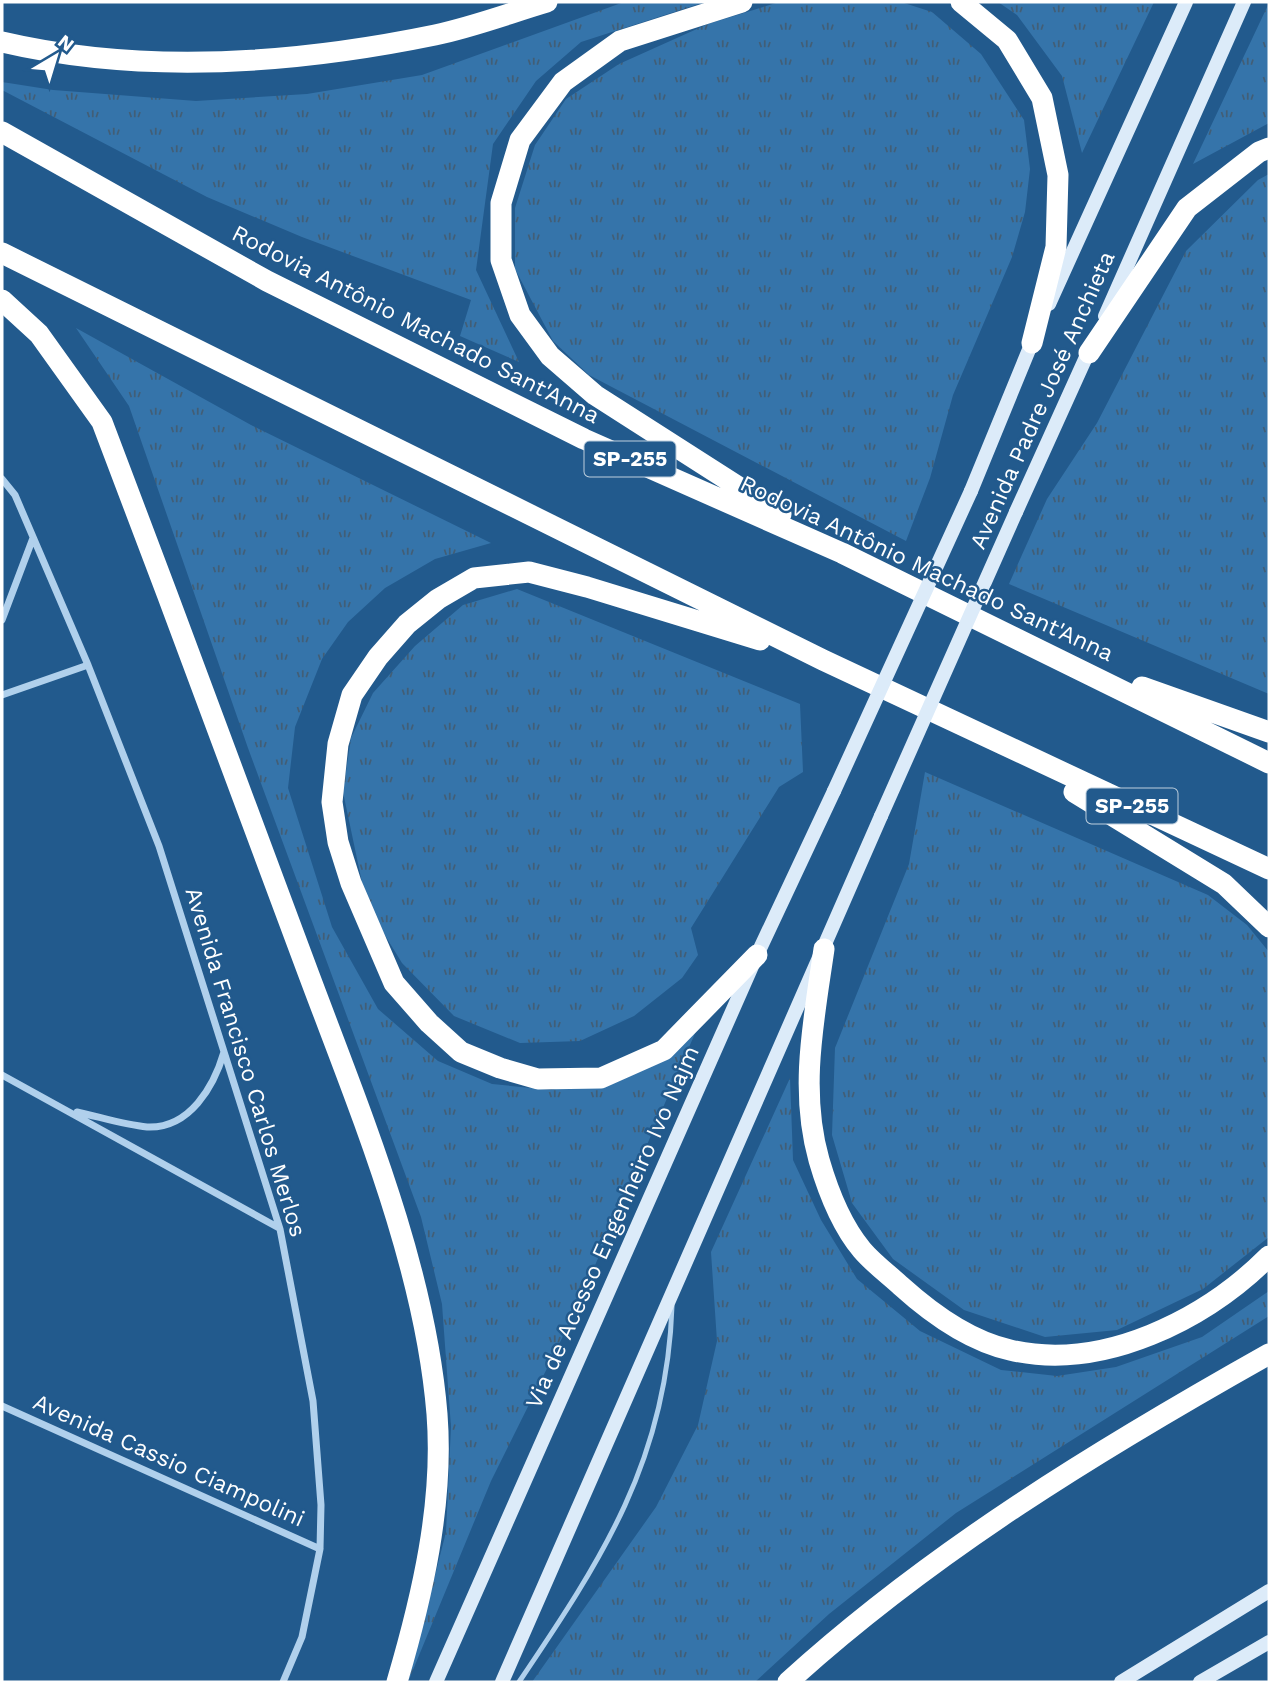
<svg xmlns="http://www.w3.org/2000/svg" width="1271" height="1684" viewBox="0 0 1271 1684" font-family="'Work Sans',sans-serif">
  <defs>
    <pattern id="grass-tufts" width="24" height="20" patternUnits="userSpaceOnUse" patternTransform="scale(1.75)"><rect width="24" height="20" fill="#3574aa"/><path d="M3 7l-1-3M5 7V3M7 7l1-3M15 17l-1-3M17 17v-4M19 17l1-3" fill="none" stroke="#425e76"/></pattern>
  </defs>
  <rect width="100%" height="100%" fill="#225a8d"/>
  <!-- grass -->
  <path fill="url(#grass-tufts)" d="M624,2H705L581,42L536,81L493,144L476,270L519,362L460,336L471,300L302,237L207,197L2,90V82L53,90L196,101L307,94L422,75Z
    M779,2H901L932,12L981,54L1024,120L1030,169L1025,212L1012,257L953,395L930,478L906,541L589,375L553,341L515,269V208L535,145L566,99L619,64L708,24Z
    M998,2H1154L1082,153L1062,76L1017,15Z
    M1269,3V123L1193,164Z
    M1269,174V694L1009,584L1047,499L1097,423L1186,251L1258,180Z
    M76,328L251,425L491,543L435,559L385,588L348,622L322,659L295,727L288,788L332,927L378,1009L438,1061L492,1084L551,1090L600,1081L696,1031L574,1314L491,1481L408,1682L446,1532L451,1427L442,1304L421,1217L248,748L129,406Z
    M517,589L800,704L803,772L779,787L691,928L698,955L682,978L634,1016L580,1041L520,1043L454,1016L402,963L367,906L343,792L351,738L373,693L415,646L463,605Z
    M925,772L1208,895L1247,925L1269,952V1237L1203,1289L1117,1330L1045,1337L964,1310L893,1259L852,1203L832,1135L835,1048L909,864Z
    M790,1078L793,1160L821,1220L857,1279L920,1331L1001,1370L1057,1376L1116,1367L1202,1337L1269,1291V1316L956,1513L829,1614L755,1682H532L656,1507L698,1425L717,1341L711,1252Z"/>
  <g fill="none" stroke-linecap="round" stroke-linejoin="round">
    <!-- lane -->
    <path stroke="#b0d0ec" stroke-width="5" d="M519,1682C602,1559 667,1460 672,1306"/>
    <!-- street -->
    <path stroke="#b0d0ec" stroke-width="7" d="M2,479L15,495L88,665L159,846L280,1229L313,1401L321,1505L320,1549L302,1637L283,1682
      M2,620L33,538
      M2,695L88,665
      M2,1075L279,1228
      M77,1112C100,1117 125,1125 147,1127C190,1129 214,1086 224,1052
      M2,1406L320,1549"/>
    <!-- secondary -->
    <path stroke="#dcebf9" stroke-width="14" d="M1049,304L1186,2
      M1105,316L1244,2
      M971,491L1035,335
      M1016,512L1092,344
      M436,1682L757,955L834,791
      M502,1682L881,816
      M1121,1682L1269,1591
      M1200,1682L1269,1642"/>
    <!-- highway -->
    <path stroke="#fff" stroke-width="21" d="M742,2L620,41L563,82L520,140L501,203V260L520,315L550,356L595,395L781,514
      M961,2L1007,40L1042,98L1058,175L1056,247L1032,343
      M2,42C143,75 294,64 435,35C473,27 510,13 547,2
      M2,132L267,281L584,439L842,553L1269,763
      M2,253L823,660L1269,869
      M2,300L39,334L102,422C172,606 241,791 309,975C361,1114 425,1266 437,1414C444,1504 422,1597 397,1682
      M1089,353L1187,208L1259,152L1269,148
      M1142,687L1269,732
      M1074,792L1224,884L1269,927
      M824,949C814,1019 799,1090 819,1160C828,1191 841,1225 862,1250C873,1263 889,1275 901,1286C932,1314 970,1341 1010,1350C1103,1372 1206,1319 1269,1256
      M757,955L664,1050L601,1078L538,1079L500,1068L461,1052L429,1023L394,983L351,883L338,842L332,802L338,744L352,695L378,657L407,624L438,599L474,578L529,572L587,587L760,640
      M788,1682C932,1551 1100,1449 1269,1354"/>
    <!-- secondary-bridge -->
    <path stroke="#dcebf9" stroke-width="14" d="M834,791L971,491
      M881,816L1016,512"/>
  </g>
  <g text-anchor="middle" stroke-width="5" stroke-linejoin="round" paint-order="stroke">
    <!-- shield labels -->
    <g fill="#225a8d" stroke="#bdcedd" stroke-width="2">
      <rect x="584.5" y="441.5" width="91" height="35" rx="5"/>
      <rect x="1086.5" y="788.5" width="91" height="35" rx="5"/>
    </g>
    <g font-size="21" font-weight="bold" fill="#fff">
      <text x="630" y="466">SP-255</text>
      <text x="1132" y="813">SP-255</text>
    </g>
    <!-- street labels -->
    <g font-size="23" fill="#fff" stroke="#225a8d">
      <text transform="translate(416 324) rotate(27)" y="8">Rodovia Antônio Machado Sant'Anna</text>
      <text transform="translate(1042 400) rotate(-66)" y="8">Avenida Padre José Anchieta</text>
      <text transform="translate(927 568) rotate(25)" y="8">Rodovia Antônio Machado Sant'Anna</text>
      <text transform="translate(246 1062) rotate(73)" y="8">Avenida Francisco Carlos Merlos</text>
      <text transform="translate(612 1227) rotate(-66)" y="8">Via de Acesso Engenheiro Ivo Najm</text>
      <text transform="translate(169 1460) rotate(24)" y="8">Avenida Cassio Ciampolini</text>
    </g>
  </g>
  <!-- border -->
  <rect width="1271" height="1684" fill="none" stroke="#ffffff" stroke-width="7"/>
  <!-- north arrow -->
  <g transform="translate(56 56) rotate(38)" stroke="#225a8d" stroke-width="5" paint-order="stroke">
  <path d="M0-5L12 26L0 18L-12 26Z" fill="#ffffff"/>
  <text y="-10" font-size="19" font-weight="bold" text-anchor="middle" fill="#ffffff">N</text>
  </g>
</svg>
